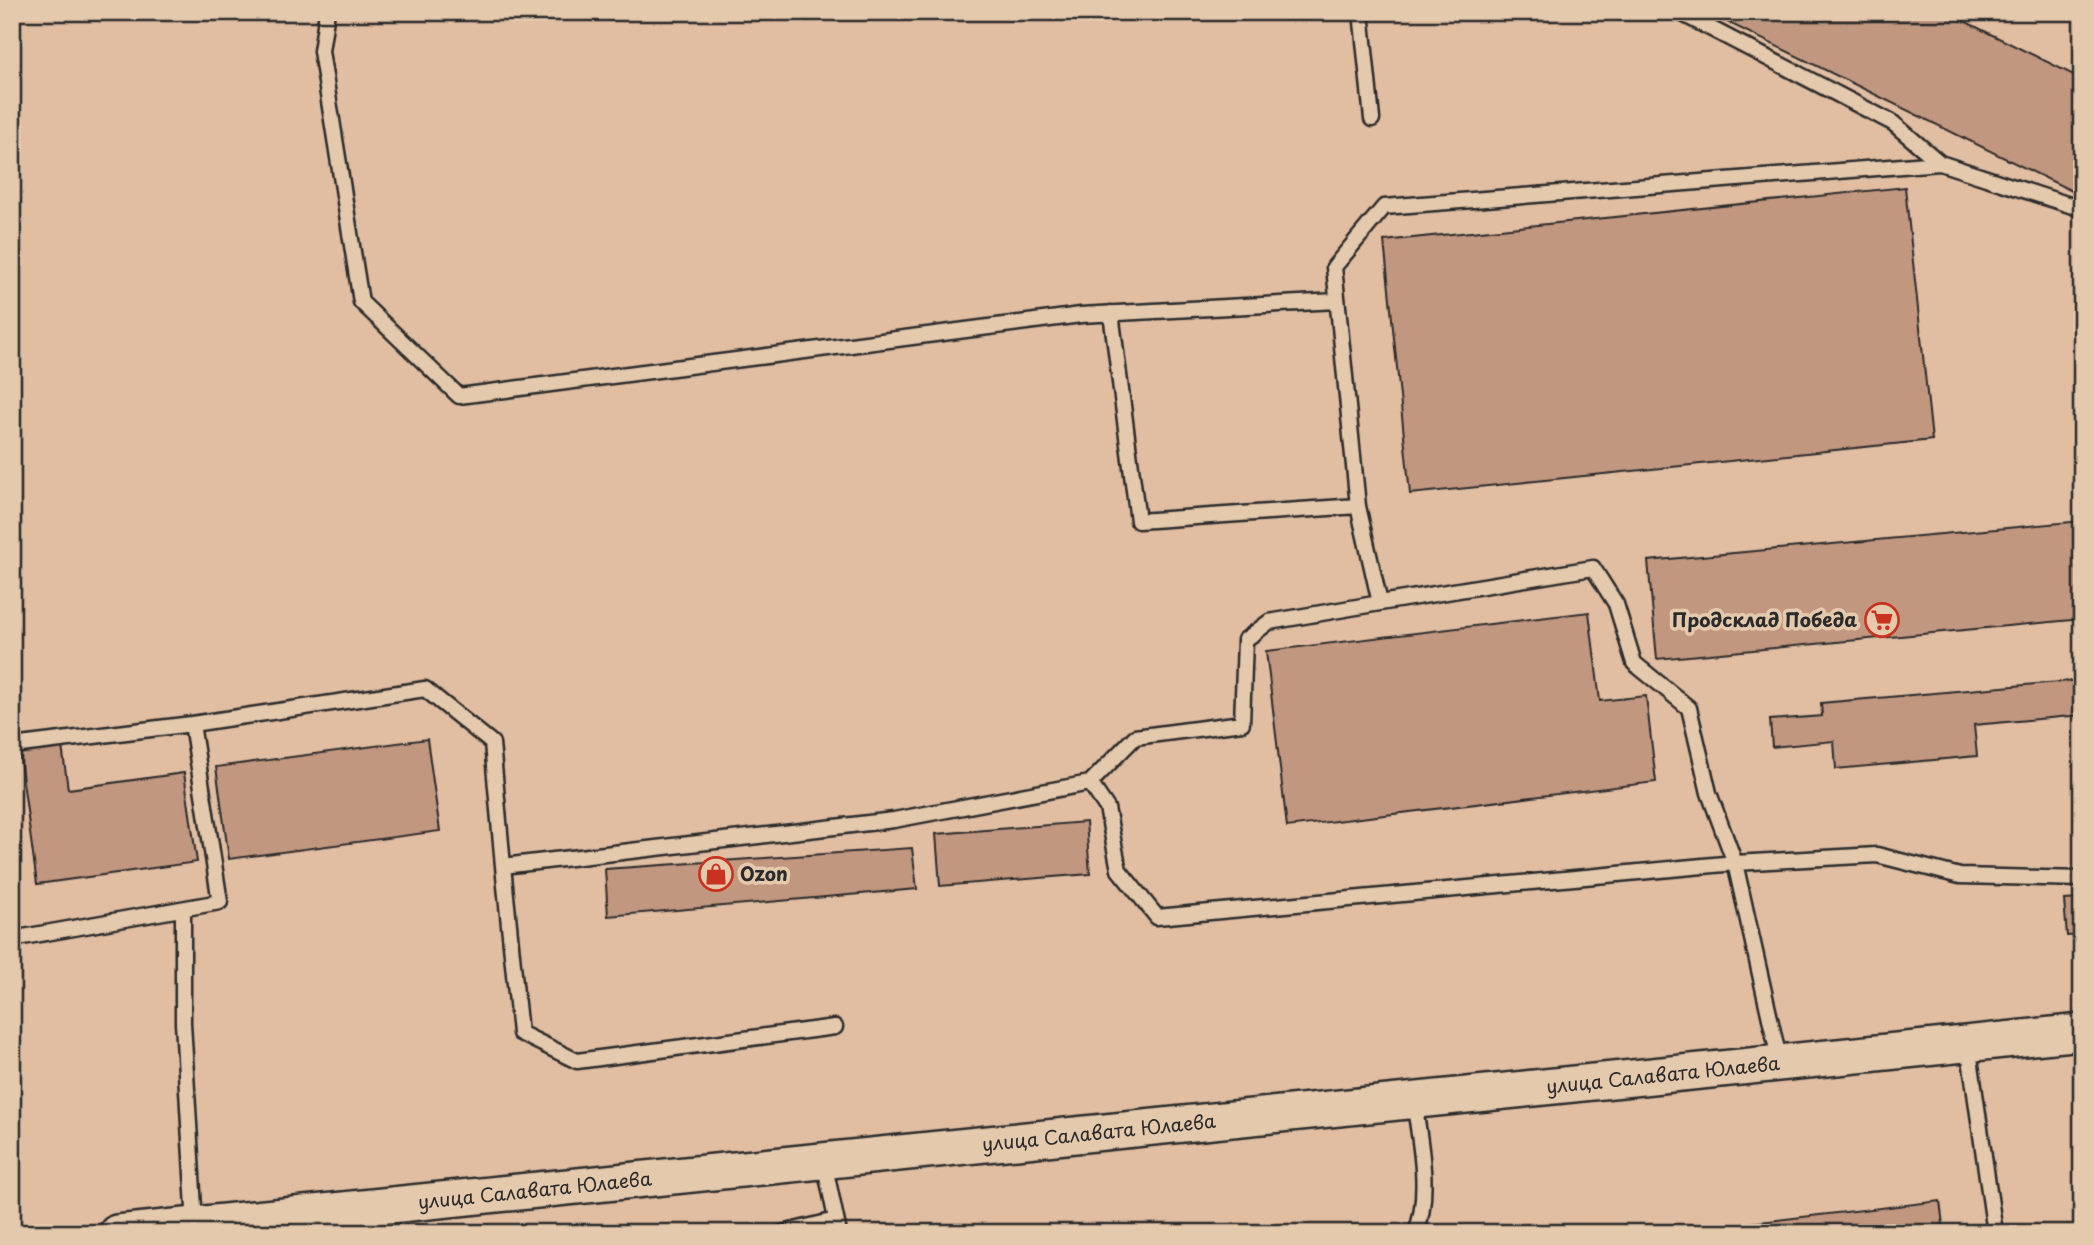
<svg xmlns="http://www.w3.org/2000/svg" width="2094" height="1245" viewBox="0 0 2094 1245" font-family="'Playpen Sans',sans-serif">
  <rect width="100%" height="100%" fill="#e1bea2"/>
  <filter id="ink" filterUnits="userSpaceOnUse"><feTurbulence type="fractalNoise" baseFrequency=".0143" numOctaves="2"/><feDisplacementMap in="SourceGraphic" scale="14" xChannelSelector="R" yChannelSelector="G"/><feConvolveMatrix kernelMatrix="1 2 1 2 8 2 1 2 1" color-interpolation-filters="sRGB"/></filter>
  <g filter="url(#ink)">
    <!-- building -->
    <path fill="#c2977f" stroke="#2b2b2b" stroke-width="2" d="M1707,12H1946L2082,79V196Z
      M1905,187L1932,440L1410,494L1384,241Z
      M2082,521V619L1657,659L1648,561Z
      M1589,612L1600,701L1646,696L1656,782L1287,827L1266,651Z
      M2082,680V715L1974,725L1977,756L1836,769L1834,741L1772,747L1770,720L1822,716L1821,703Z
      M61,739L68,789L184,773L197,862L37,884L18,745Z
      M427,739L440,831L229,859L216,767Z
      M1086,822L1090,874L940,886L936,834Z
      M912,848L917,889L608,916L605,869Z
      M2082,899V935L2067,936L2064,900Z
      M1940,1201L1944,1233H1735L1734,1225Z"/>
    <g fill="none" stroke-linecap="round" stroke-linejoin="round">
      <!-- service casing -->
      <g stroke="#2b2b2b" stroke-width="19">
        <path id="service" d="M327,12L321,51L361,302L459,396L1081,315L1337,301
          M1361,12L1372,119
          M1679,12L1893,123L1940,163
          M1111,313L1138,521L1358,506
          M192,724L425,689L492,743L503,866
          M12,746L192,724L220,902L12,939
          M1090,783L1135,737L1242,723L1245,640L1269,622L1380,603
          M183,909V1023L195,1225
          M835,1027L577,1061L520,1033L503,866L894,820L1090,783L1107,808L1119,870L1157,917L1735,863L1877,855L1960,876L2082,879
          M1968,1044L1995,1233
          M1780,1063L1735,863L1709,793L1689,708L1634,663L1616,604L1593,568L1380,603L1358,506L1334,267L1384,207L1940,163L2082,209
          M1414,1101C1420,1142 1431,1193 1416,1233
          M824,1162L839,1233
          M782,1233L836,1220"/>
      </g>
      <!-- tertiary casing -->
      <g stroke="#2b2b2b" stroke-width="40">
        <g id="tertiary">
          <path id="s1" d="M117,1233L2082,1032"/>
        </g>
      </g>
      <!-- service -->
      <use href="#service" stroke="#e5c9ac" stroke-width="14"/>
      <!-- tertiary -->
      <use href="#tertiary" stroke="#e5c9ac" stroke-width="35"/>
    </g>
  </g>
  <!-- icons -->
  <defs>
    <g id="supermarket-ring" transform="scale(1.75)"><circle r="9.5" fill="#e5c9ac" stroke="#c8321e" stroke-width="1.5"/><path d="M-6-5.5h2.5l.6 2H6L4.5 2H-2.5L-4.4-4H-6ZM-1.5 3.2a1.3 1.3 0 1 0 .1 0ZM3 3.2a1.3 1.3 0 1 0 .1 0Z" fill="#c8321e"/></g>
    <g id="shop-ring" transform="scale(1.75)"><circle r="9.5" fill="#e5c9ac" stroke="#c8321e" stroke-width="1.5"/><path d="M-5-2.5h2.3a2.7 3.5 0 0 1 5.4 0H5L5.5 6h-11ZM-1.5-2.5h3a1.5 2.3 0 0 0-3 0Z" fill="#c8321e"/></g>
  </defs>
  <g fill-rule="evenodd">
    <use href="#supermarket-ring" x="1882" y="620"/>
    <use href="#shop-ring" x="716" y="874"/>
  </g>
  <g text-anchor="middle" stroke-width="7" stroke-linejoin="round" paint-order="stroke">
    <!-- poi labels -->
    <g font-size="19" font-weight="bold" fill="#2b2b2b" stroke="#e5c9ac" text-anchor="end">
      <text x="1857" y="627">Продсклад Победа</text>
      <text x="740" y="881" text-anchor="start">Ozon</text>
    </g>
    <!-- street labels -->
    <g font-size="19" fill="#2b2b2b" stroke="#e5c9ac">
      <text dy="7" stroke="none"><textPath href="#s1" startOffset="1554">улица Салавата Юлаева</textPath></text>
      <text dy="7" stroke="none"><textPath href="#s1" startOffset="987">улица Салавата Юлаева</textPath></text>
      <text dy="7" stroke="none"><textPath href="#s1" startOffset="420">улица Салавата Юлаева</textPath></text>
    </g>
  </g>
  <!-- margin -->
  <rect width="2094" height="1245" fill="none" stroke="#e5c9ac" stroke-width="42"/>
  <rect x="21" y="21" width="2052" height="1203" fill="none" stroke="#2b2b2b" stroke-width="2.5" filter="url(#ink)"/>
</svg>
